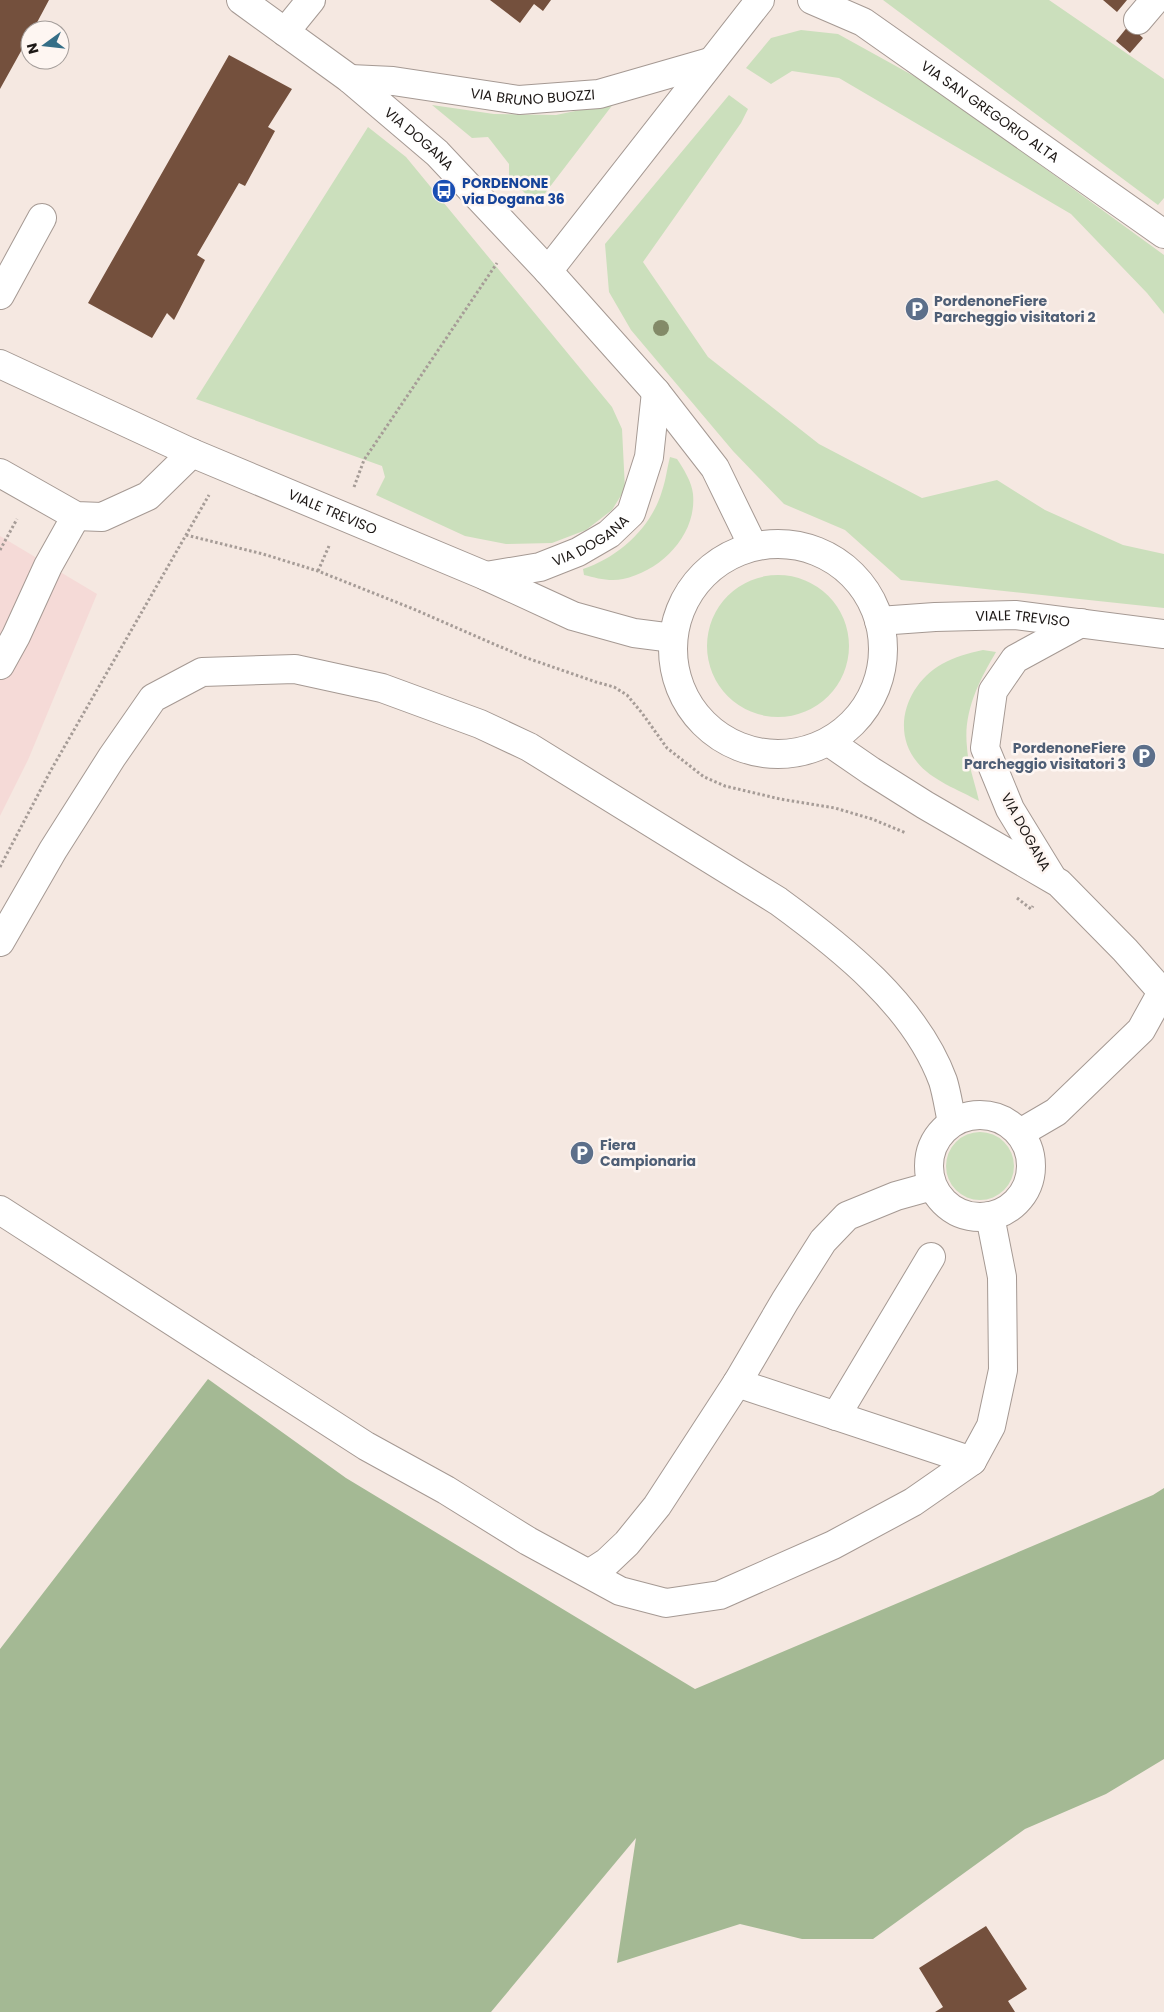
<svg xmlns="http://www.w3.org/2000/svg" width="1164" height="2012" viewBox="0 0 1164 2012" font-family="Poppins,sans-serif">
  <rect width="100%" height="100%" fill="#f5e8e1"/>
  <!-- commercial -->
  <path fill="#f5dad7" d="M0,536L97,594L28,760L0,816Z"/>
  <!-- green -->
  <path fill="#cbdfbc" d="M883,0H1049L1164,79V198L1158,205Z
    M801,30L838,34L932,86L1164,255V314L1147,293L1071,214L839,78L792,71L771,84L746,68L771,38Z
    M729,95L748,109L741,123L643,262L708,357L819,444L922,498L997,480L1045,510L1123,545L1164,554V608L901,580L845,530L784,504L733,451L631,330L609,292L605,244Z
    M614,103L536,205L509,176V164L488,137L472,138L432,105L494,114L556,115Z
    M368,127L406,157L612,407L622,429L625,489L612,510L586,530L552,543L506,544L465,536L376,495L385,477L382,466L196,399Z
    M670,457L677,459C683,468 692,482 693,494C697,535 661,571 623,579C610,582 596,578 584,575L583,569C619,557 651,528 662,491C666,480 667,468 670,457Z
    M707 646a71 71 0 1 1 142 0a71 71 0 1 1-142 0Z
    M983,650L996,652C979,681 963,712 967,747C968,765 975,783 979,801C959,790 931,780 917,762C890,729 908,683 942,664C955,657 968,653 983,650Z
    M946 1166a34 34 0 1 1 68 0a34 34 0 1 1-68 0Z"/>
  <!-- forest -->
  <path fill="#a4b994" d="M208,1379L346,1478L695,1689L1153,1495L1164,1488V1759L1106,1794L1025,1829L873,1939H802L740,1924L617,1963L636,1838L491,2012H0V1649Z"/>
  <!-- building -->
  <path fill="#74503d" d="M0,0H49L33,30H30V35L0,89Z
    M490,0H551L543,11L534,4L520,23Z
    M1103,0H1127L1117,12Z
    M1129,25L1143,38L1130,53L1116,41Z
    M229,55L292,89L268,127L275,131L245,186L239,183L197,255L205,260L174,320L167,313L152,338L88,303Z
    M986,1926L1027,1989L1008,2001L1015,2012H935L943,2007L919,1968Z"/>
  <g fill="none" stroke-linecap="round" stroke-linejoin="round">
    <!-- minor casing -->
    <g stroke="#a59993" stroke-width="30">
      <g id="minor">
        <path id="s1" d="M241,0L350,79L437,153L548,271L656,392L715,468L753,546"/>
        <path id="s2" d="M812,0L863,22L1164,234"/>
        <path d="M1138,20L1155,0"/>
        <path d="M285,32L311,0"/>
        <path id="s3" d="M350,79L393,81L519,100L599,94L710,62"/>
        <path d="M548,271L760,0"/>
        <path d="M0,295L42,218"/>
        <path d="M0,473L76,516L102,517L148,496L192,453"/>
        <path id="s4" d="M486,576L540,567L578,552L609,534L631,513L649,457L656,392"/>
        <path d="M0,665L16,636L48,566L76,516"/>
        <path d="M829,742L871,771L925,805L1059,883L1125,950L1164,994"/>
        <path d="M1051,876L1010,809L985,748L993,691L1015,659L1081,623"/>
        <path d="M0,942L53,850L112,757L153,698L202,672L295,669L382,688L480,724L529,747L778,901C841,947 915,1005 943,1081C947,1094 949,1109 952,1122"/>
        <circle cx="980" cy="1166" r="51"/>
        <path d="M1020,1133L1056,1112L1141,1030L1162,992"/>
        <path d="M0,1210L366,1446L446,1490L528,1541L620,1591L666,1603L720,1595L833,1545L913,1502L972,1461L991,1426L1003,1370L1002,1277L990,1216"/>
        <path d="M737,1383L972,1461"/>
        <path d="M836,1416L931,1257"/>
        <path d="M590,1573L607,1562L627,1543L657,1506L737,1383L785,1301L823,1241L847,1216L896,1196L932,1186"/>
      </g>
    </g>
    <!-- major casing -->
    <g stroke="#a59993" stroke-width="30">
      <g id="major">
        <path id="s5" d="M0,364L192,453L486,576L573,616L634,633L673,638"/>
        <circle cx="778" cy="649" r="105"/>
        <path id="s6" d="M879,621L935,617L1015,615L1164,634"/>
      </g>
    </g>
    <!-- path -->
    <path stroke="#a69c97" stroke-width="3" stroke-dasharray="2.5 2.5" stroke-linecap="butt" d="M354,487L364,460L497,263
      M186,535L263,554L318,571L411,608L524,657L596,682L614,687L627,695L642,713L667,748L704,777L725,786L780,799L835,808L872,819L906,833
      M0,550L17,519
      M318,571L329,546
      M0,867L51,770L209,495
      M1017,898L1031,909L1033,906"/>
    <!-- minor -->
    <use href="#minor" stroke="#fff" stroke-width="28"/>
    <!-- major -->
    <use href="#major" stroke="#fff" stroke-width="28"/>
  </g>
  <!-- trees -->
  <circle fill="#838a68" cx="661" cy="328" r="8"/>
  <!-- icons -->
  <defs>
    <g id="bus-disc" transform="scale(1.25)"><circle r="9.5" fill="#1a4fb4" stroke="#fef6f2"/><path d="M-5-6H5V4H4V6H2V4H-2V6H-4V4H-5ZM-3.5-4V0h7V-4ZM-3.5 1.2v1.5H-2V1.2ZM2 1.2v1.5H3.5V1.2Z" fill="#fff"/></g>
    <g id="parking-disc" transform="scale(1.25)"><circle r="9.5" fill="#5c6f8a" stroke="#fef6f2"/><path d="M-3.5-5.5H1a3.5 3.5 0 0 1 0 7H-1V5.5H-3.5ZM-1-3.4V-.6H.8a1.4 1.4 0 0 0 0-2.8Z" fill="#fff"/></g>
  </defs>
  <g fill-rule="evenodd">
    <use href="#bus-disc" x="444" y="191"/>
    <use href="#parking-disc" x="917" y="309"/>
    <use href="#parking-disc" x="1144" y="756"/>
    <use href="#parking-disc" x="582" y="1153"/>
  </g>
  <g text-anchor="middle" stroke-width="5" stroke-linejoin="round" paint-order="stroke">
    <!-- street labels -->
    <g font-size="14" fill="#1d1816" stroke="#fef6f2">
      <text dy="5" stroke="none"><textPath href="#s3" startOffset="184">VIA BRUNO BUOZZI</textPath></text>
      <text dy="5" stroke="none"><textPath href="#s2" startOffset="211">VIA SAN GREGORIO ALTA</textPath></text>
      <text dy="5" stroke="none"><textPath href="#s1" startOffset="226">VIA DOGANA</textPath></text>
      <text dy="5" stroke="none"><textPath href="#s5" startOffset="364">VIALE TREVISO</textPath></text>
      <text dy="5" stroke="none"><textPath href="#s4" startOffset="112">VIA DOGANA</textPath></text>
      <text dy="5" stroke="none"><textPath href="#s6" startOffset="144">VIALE TREVISO</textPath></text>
      <text transform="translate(1026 832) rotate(61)" y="5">VIA DOGANA</text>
    </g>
    <!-- transit labels -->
    <g font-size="14" font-weight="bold" fill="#164399" stroke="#fef6f2" text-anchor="start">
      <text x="462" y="188">PORDENONE<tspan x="462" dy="16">via Dogana 36</tspan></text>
    </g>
    <!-- service labels -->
    <g font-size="14" font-weight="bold" fill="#4e5e75" stroke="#fef6f2" text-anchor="start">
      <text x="934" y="306">PordenoneFiere<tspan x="934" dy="16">Parcheggio visitatori 2</tspan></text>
      <text x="1126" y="753" text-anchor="end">PordenoneFiere<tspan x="1126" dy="16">Parcheggio visitatori 3</tspan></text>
      <text x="600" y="1150">Fiera<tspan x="600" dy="16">Campionaria</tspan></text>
    </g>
  </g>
  <!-- north arrow -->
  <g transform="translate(45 45) rotate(255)"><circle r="24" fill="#fef6f2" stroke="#a49d9a"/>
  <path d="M0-4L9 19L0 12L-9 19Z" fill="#356e87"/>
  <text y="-8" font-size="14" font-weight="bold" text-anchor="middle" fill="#1d1816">N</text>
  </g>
</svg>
